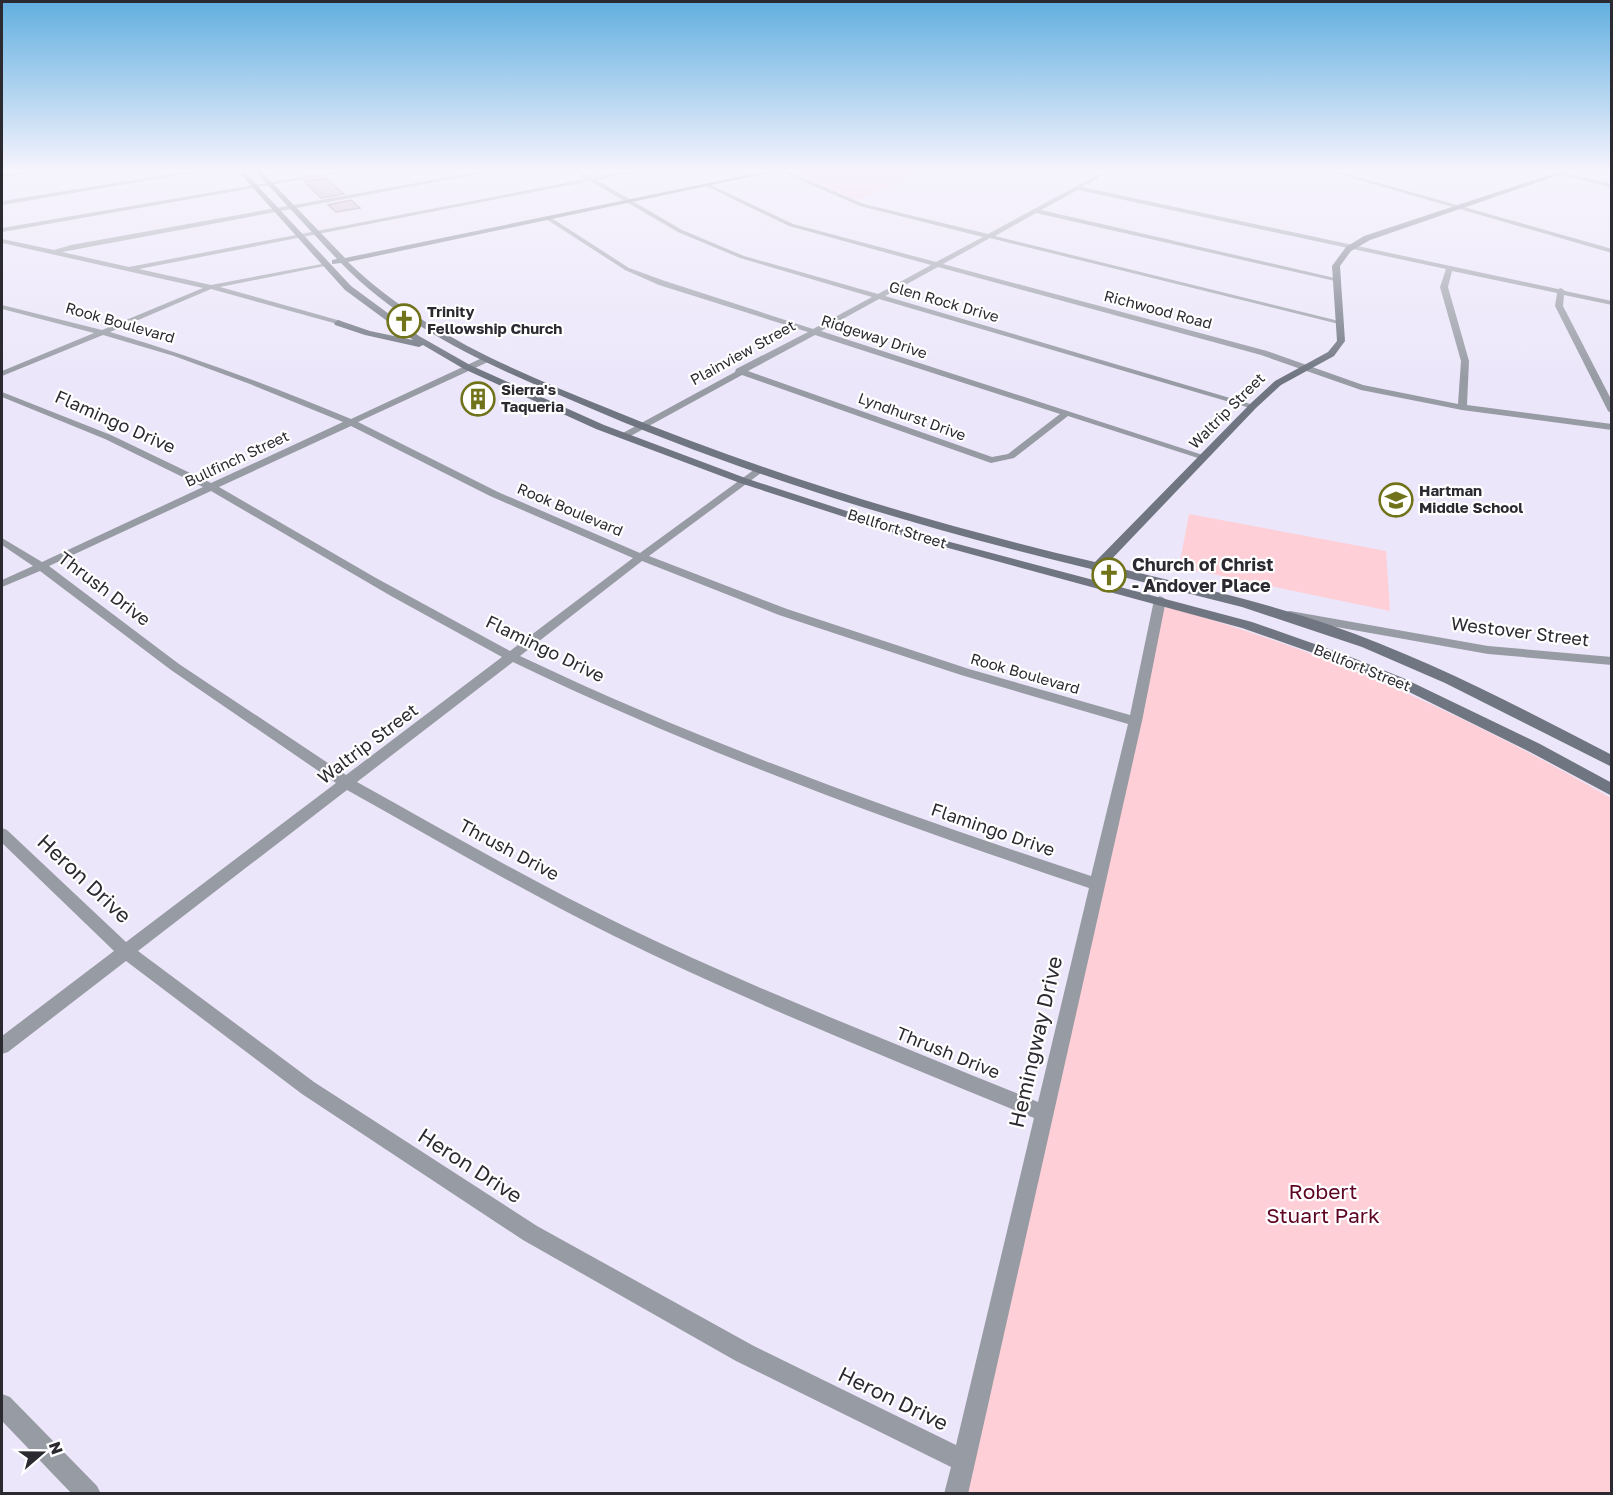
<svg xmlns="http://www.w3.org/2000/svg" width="1613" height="1495" viewBox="0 0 1613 1495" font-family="'Golos Text',sans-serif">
  <rect width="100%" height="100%" fill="#ece6fa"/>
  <!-- green -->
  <path fill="#fecfd6" d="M797,169H929L857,200L789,171Z
    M1189,514L1386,551L1390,611L1179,567Z
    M1167,607C1324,650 1470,717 1611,798V1493L963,1494L1164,608Z"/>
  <!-- building -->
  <path fill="#c8b7c4" stroke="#958592" stroke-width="1.5" d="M325,178L339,190L344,194L321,198L304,181Z
    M351,200L360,208L336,212L328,205Z"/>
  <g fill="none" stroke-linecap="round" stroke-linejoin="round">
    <!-- street -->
    <path fill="#979ba3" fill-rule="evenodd" d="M39,169H53L2,178V174Z
      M203,169H216L2,205V201Z
      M348,169H361L2,232V228Z
      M493,169H505L62,252L129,267L586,179L570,169H577L592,178L638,169H649L597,180L682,230L744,256L878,294L931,265L789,226L704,185L709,184L793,224L936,262L983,237L860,206L774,169H782L864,204L988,234L1097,175L1099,178L1082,187L1558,289L1561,288L1565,291L1612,301V305L1564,295L1563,306L1612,401V414L1608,411L1555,306L1557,293L1452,271L1448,287L1469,361L1467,405L1612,424V430L1462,410L1361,390L1261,355L938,267L885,296L1257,406L1250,408L879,299L821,331L1209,457L1201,459L1068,416L1014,458L991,463L742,375L627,438H621V434L735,372L736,369L808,332L659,285L625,270L546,219V217H550L629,268L665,281L813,329L872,297L740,258L678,232L590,181L139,269L211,285L327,263L325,266L220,287L341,321V325L211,289L110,332C192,356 271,386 351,419L482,358H488V362L358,422L498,492L640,553L755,469H761V473L649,556L787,609L969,669L1130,715L1154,600L1160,596L1164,598L1166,600L1142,721L968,1494H944L951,1467L736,1361L523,1240L302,1094L126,961L8,1052L2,1054V1036L114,951L2,843V828L7,830L126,942L336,783L171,670L40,571L2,587V580L33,566L2,545V538L42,562L203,487L105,439L2,397V392L111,435L211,483L343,422L250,384L174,356L103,335L2,376V371L94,333L2,309V305L102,330L203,288L2,243V239L54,250L71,245ZM1078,190L1446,269L1440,287L1461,361L1458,404L1363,385L1267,351L943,264L990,238L1339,324L1343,322L995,236L1036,213L1335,281L1339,279L1041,210ZM815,335L1060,414L1008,454L992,457L748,371ZM351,426L490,496L633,558L510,651L376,578L219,487ZM211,491L391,596L502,657L346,775L179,664L49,566ZM642,561L779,615L961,675L1128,724L1091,876C897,812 705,744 520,656ZM513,662C699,752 893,822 1089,888L1038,1102C899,1045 759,991 624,926C533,882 445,831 357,782ZM347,790C435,839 523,891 614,936C750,1003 893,1060 1034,1118L956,1445L752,1345L537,1226L314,1082L138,951Z
      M1321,169H1330L1612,249V253Z
      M1539,169H1549L1612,184V188Z
      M1598,169H1612V173L1599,170Z
      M1290,611L1488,646L1612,657V665L1488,654L1286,618L1284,615L1286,612Z
      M2,1394L10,1397L97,1486L101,1494H72L2,1421Z"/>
    <!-- secondary -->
    <path fill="#707681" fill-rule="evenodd" d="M236,169H242L351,286L419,336L470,365L604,425L748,479L905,530L1252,622L1343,654L1403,678L1540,744L1612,783V796L1530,752L1393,684L1333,660L1242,628L897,534L740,483L596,429L464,369L423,345L419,347L365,335L335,325L334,323L338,320L370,331L413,340L345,290Z
      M253,169H259L345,258L776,169H788L348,262C421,332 515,371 607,408C765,473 928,523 1095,562L1250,404L1275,381L1328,352L1337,341L1332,266L1346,247L1364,236L1567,169H1576L1370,240L1351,251L1340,266L1345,341L1334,356L1281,385L1256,408L1106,565C1181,583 1257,600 1330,625C1428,659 1520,707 1612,755V767L1445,683L1362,647L1242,607L1103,572L1097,575L1093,574L1091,569C916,527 744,475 578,403C493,367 406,330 341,263L332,264V260L337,259Z"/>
  </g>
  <!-- sky -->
  <linearGradient id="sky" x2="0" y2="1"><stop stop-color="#61afe0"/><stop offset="0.45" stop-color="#f6f4fd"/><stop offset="1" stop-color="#f6f4fd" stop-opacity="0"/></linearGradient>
  <rect width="1613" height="378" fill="url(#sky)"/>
  <!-- icons -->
  <defs>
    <g id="church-ring" transform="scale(1.725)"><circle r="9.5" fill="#fff" stroke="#707319" stroke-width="1.5"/><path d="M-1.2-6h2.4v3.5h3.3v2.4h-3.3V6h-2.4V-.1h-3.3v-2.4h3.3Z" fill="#707319"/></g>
    <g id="building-ring" transform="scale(1.725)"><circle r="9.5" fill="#fff" stroke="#707319" stroke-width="1.5"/><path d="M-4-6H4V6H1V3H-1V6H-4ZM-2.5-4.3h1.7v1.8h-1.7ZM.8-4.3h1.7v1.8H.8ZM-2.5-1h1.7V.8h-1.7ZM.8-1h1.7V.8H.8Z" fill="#707319"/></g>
    <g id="school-ring" transform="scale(1.725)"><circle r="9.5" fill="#fff" stroke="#707319" stroke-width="1.5"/><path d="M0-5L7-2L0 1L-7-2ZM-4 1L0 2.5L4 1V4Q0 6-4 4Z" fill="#707319"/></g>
  </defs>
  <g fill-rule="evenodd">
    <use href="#church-ring" x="404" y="321"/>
    <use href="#building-ring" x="478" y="399"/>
    <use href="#school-ring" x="1396" y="500"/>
    <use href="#church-ring" x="1109" y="575"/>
  </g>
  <g text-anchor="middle" stroke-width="4.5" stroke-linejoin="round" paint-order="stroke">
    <!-- far-street labels -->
    <g font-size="15" fill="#2c2a31" stroke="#fff">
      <text transform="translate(944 302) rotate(16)" y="5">Glen Rock Drive</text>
      <text transform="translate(1158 310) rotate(15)" y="5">Richwood Road</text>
      <text transform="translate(120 323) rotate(16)" y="5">Rook Boulevard</text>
      <text transform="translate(874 337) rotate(18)" y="5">Ridgeway Drive</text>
      <text transform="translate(743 353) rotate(-29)" y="5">Plainview Street</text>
      <text transform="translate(1227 411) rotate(-45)" y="5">Waltrip Street</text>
      <text transform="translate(912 417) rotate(20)" y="5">Lyndhurst Drive</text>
      <text transform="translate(237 459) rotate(-25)" y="5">Bullfinch Street</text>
      <text transform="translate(570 510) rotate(23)" y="5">Rook Boulevard</text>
      <text transform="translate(897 529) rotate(17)" y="5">Bellfort Street</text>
      <text transform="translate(1362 668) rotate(22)" y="5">Bellfort Street</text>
      <text transform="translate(1025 674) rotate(16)" y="5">Rook Boulevard</text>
    </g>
    <!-- far-poi labels -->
    <g font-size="15" font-weight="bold" fill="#2c2a31" stroke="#fff" text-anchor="start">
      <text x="427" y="317">Trinity<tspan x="427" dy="17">Fellowship Church</tspan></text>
      <text x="501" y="395">Sierra's<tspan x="501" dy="17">Taqueria</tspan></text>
      <text x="1419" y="496">Hartman<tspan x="1419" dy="17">Middle School</tspan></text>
    </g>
    <!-- street labels -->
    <g font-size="18" fill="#2c2a31" stroke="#fff">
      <text transform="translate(115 422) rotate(24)" y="6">Flamingo Drive</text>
      <text transform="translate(104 589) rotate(37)" y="6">Thrush Drive</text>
      <text transform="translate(1520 632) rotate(7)" y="6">Westover Street</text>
      <text transform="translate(545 649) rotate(26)" y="6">Flamingo Drive</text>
      <text transform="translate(368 744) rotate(-37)" y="6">Waltrip Street</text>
      <text transform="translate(993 830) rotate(19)" y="6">Flamingo Drive</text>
      <text transform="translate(509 850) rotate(28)" y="6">Thrush Drive</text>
      <text transform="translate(948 1053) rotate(22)" y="6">Thrush Drive</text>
    </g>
    <!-- poi labels -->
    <g font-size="18" font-weight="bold" fill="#2c2a31" stroke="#fff" text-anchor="start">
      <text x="1132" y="571">Church of Christ<tspan x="1132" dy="21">- Andover Place</tspan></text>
    </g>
    <!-- near-street labels -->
    <g font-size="21" fill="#2c2a31" stroke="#fff">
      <text transform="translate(84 879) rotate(43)" y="7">Heron Drive</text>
      <text transform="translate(1036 1042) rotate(-77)" y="7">Hemingway Drive</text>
      <text transform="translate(470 1166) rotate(33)" y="7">Heron Drive</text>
      <text transform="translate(893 1399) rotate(26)" y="7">Heron Drive</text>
    </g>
    <!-- near-park labels -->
    <g font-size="21" fill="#5d0424" stroke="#fff">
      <text x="1323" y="1199">Robert<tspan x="1323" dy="24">Stuart Park</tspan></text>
    </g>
  </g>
  <!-- border -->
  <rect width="1613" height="1495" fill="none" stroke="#2c2a31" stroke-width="6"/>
  <!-- north arrow -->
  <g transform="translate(42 1453) rotate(70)" stroke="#ffffff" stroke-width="4.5" paint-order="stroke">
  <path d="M0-4.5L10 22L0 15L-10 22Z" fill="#2c2a31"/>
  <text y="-9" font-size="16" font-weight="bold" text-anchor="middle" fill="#2c2a31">N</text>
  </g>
</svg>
